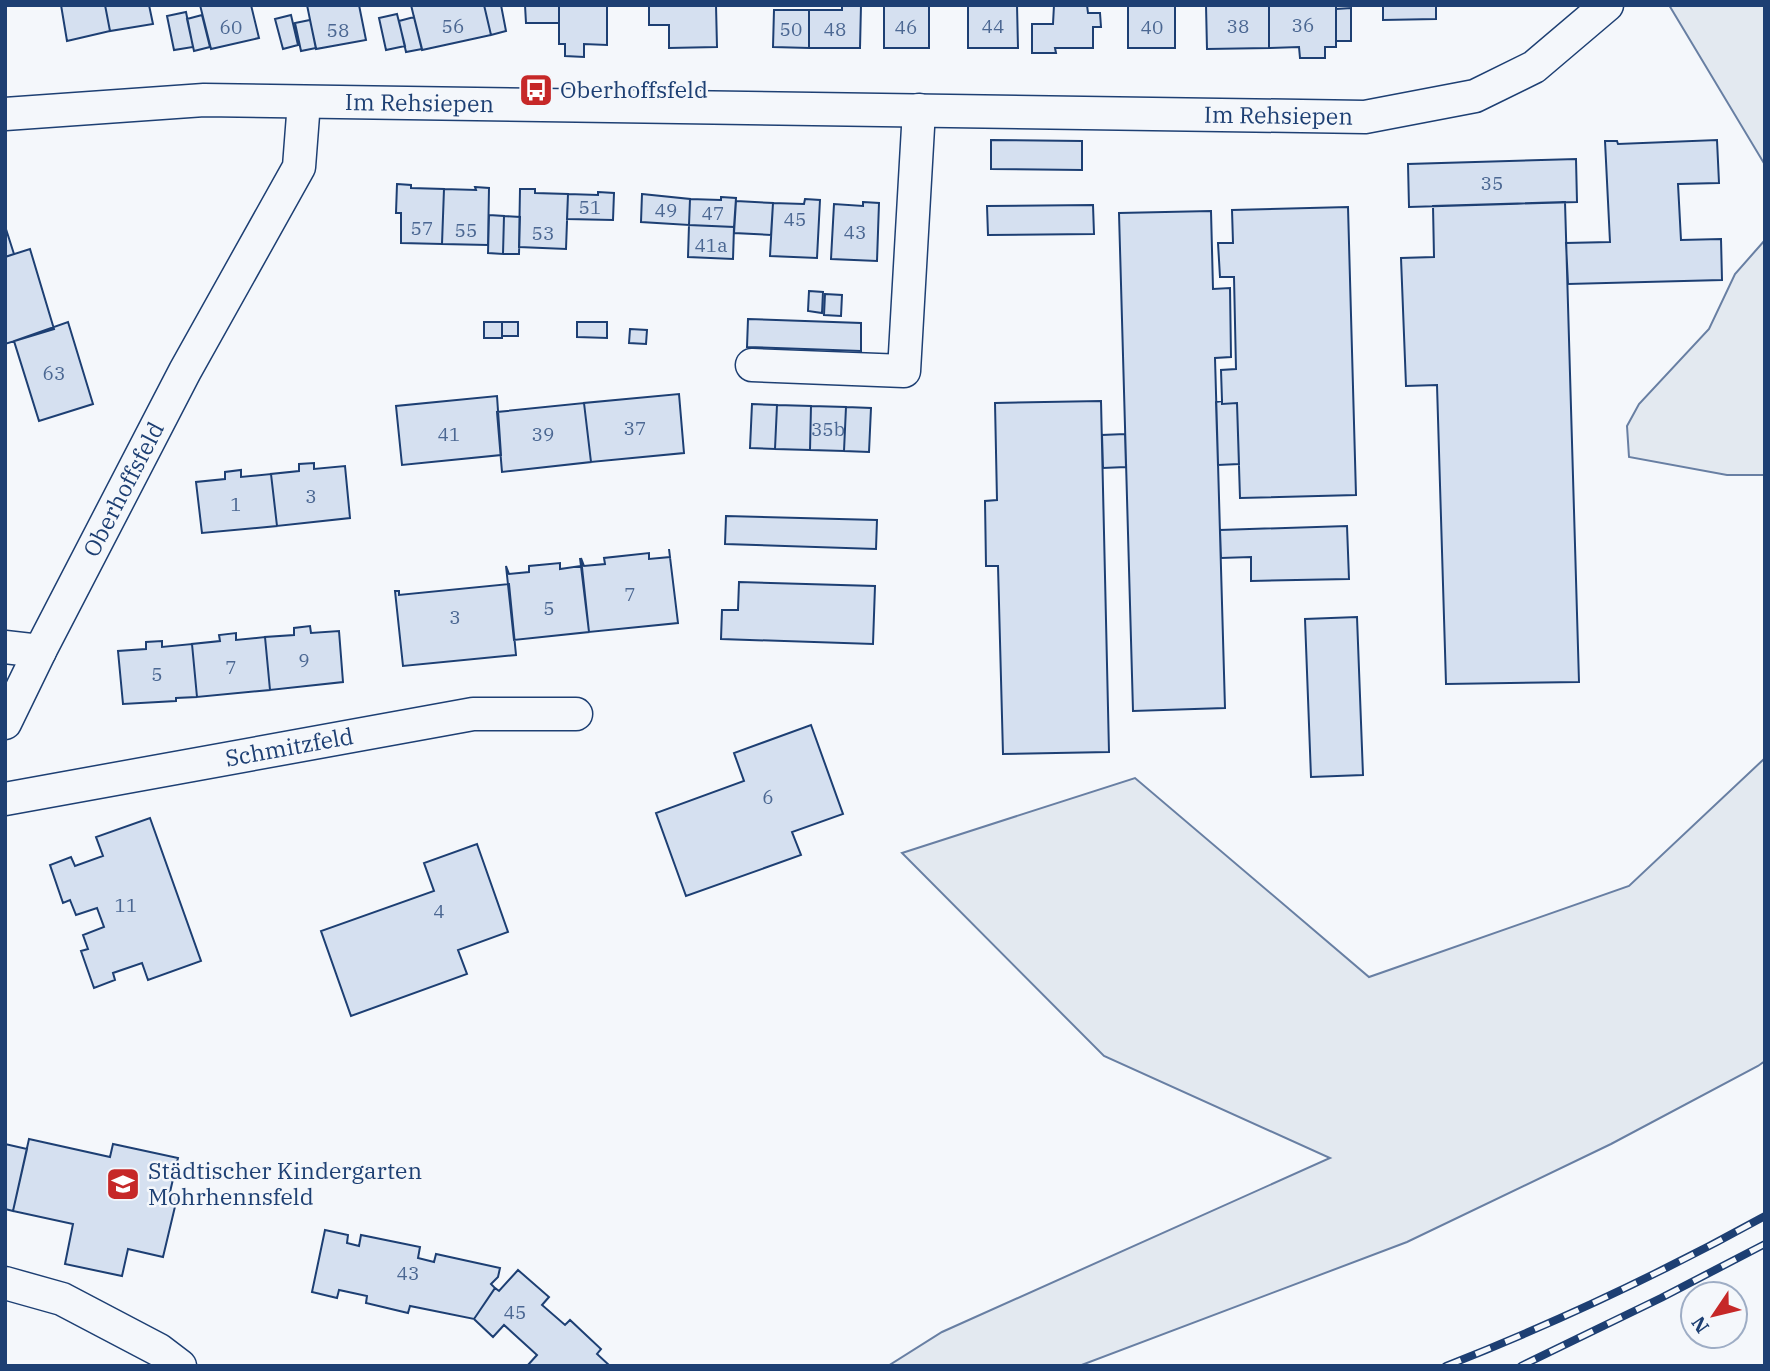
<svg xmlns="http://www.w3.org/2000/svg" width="1770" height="1371" viewBox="0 0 1770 1371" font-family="'IBM Plex Serif',serif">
  <rect width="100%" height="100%" fill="#f4f7fb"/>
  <!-- green -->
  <path fill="#e3e9f0" stroke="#687fa3" stroke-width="2" d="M1669,5H1765V165Z
    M1765,240V475H1727L1629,457L1627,426L1639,404L1709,329L1735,274Z
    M1765,758V1061L1758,1066L1611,1144L1407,1242L1079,1366H888L942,1332L1330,1158L1104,1056L902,853L1135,778L1369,977L1629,886Z"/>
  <!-- building -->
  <path fill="#d5e0f0" stroke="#1d3f73" stroke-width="2" d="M61,5H105L110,31L67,41Z
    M105,5H149L153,24L110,31Z
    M200,5H251L259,38L211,49Z
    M307,5H359L366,40L316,49Z
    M411,5H484L491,35L422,50Z
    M484,5H501L506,31L491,35Z
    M525,5H559V23H526Z
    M559,5H607V45L584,44V57L565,56V44H559Z
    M649,5H716L717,47L669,48V25H649Z
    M842,5H861L860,48H809V10H842Z
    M884,5H929V48H884Z
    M968,5H1017L1018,48H968Z
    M1054,5H1087L1088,13H1100L1101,27H1093V48H1055L1056,53H1032V24H1053Z
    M1175,5V48H1128V6Z
    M1206,5H1269V48L1207,49Z
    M1269,5H1336V47H1325V58H1300L1299,47L1269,48Z
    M1383,5H1436V19L1383,20Z
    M1351,8V41H1336V9Z
    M774,10H809V48L773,47Z
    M186,12L193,47L174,50L167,16Z
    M397,14L405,46L386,50L379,18Z
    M202,15L210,47L194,51L187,19Z
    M291,15L298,45L283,49L275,19Z
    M414,17L422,49L406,52L399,21Z
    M310,20L316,48L301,51L295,23Z
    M991,140L1082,141V170L991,169Z
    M1717,140L1719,183L1678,184L1681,240L1721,239L1722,280L1568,284L1566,243L1610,242L1605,141H1617L1618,144Z
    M1576,159L1577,202L1409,207L1408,164Z
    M397,184L411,185V188L444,189L442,244L401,243V213H396Z
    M475,187L489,188L488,245L442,244L444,189L476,190Z
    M520,189H535V193L568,194L566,249L519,247Z
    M598,192L614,193L613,220L567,219L568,194L598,195Z
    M642,194L690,199L689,225L641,222Z
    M721,197L736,198L734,227L689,225L690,199L721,200Z
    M805,199L820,200L817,258L770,256L773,203L804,204Z
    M736,201L773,203L771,235L734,233Z
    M863,202L879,203L877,261L831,259L834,204L863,206Z
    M1565,202L1579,682L1446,684L1437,385L1406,386L1401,258L1434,257L1433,206Z
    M1093,205L1094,234L988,235L987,206Z
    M1348,207L1356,495L1240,498L1237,403L1222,404V401L1221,370L1236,369L1234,277H1220L1218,243H1233L1232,210Z
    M1211,211L1213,289L1230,288L1231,357L1215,358L1225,708L1133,711L1119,213Z
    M489,215L504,216L503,254L488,253Z
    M504,216L520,217L519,254H503Z
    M689,225L734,227L733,259L688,257Z
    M5,226L14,254L5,257Z
    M30,249L54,329L5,344V257Z
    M809,291L823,292L822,313L808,311Z
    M825,294L842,295L841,316L824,315Z
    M748,319L861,323V351L747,347Z
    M68,322L93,404L39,421L14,341Z
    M484,322H502V338H484Z
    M502,322H518V336H502Z
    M577,322H607V338L577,337Z
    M630,329L647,330L646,344L629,343Z
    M679,394L684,453L591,462L584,403Z
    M497,396L501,455L402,465L396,406Z
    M1101,401L1109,752L1003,754L998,566H986L985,501L997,500L995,403Z
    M1222,401V404L1237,403L1239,464L1218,465L1216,402Z
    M584,403L591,462L502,472L497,412Z
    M752,404L777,405L775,449L750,448Z
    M777,405L811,406L810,450L775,449Z
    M811,406L846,407L844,451L810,450Z
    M846,407L871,408L869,452L844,451Z
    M1125,434L1126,467L1103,468L1102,435Z
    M314,463V469L345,466L350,518L277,526L271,474L299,471V464Z
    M241,470V477L271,474L277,526L202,533L196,482L225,479V472Z
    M726,516L877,520L876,549L725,544Z
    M1347,526L1349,579L1251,581V557L1221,558L1220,530Z
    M669,549L678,623L589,632L581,558L584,566L605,564L604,558L649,553V559L670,557Z
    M580,558L589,632L514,640L506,566L509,574L529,572V566L560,563V569L581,566Z
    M739,582L875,586L873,644L721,639L722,610H738Z
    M509,584L516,655L403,666L395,591H399V595Z
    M1357,617L1363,775L1311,777L1305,619Z
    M310,626L311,633L339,631L343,682L270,690L265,637L294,635V628Z
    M236,633V640L265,637L270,690L197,697L192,644L220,641L219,635Z
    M162,641V647L192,644L197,697L176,698V701L123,704L118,651L146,649V642Z
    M811,725L843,814L792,832L801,855L686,896L656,813L744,781L734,753Z
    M150,818L201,961L148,980L142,963L113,973L115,980L94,988L81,951L88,949L83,935L104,927L97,908L76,915L70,900L63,903L50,865L71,857L75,866L103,856L96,837Z
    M477,844L508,932L458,950L467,974L351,1016L321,931L434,891L424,863Z
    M29,1139L110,1157L113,1144L178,1158L170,1192L178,1194L163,1257L128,1249L122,1276L65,1264L73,1224L13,1211Z
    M5,1144L27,1149L13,1211L5,1209Z
    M325,1230L348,1235L347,1243L359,1246L361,1235L420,1247L418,1258L434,1262L436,1254L500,1268L498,1277L491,1284L495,1288L474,1319L410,1306L408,1313L366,1303L367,1296L339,1290L337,1298L312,1292Z
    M518,1270L549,1297L542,1305L565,1325L570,1320L601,1349L597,1354L610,1366H527L537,1355L504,1325L493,1337L474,1319L495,1288L499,1291Z"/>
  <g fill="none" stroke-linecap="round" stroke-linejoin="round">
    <!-- street casing -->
    <g stroke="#1d3f73" stroke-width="35">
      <g id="street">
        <path id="s1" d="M5,114L204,100L1365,117L1475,96L1534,67L1607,5"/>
        <path d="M752,365L904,371L919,110"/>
        <path d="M5,647L40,651"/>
        <path id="s2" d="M5,723L40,651L185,371L299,167L304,102"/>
        <path id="s3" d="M5,799L473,714H576"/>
        <path d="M5,1283L62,1299L159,1350L180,1366"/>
      </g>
    </g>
    <!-- street -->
    <use href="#street" stroke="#f4f7fb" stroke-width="32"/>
    <!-- rail casing -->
    <g stroke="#1d3f73" stroke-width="8">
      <path id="rail" d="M1446,1366C1555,1323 1662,1273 1765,1216
        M1521,1366L1661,1298L1765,1244"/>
    </g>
    <!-- rail -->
    <use href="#rail" stroke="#f4f7fb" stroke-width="5" stroke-dasharray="16" stroke-linecap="butt"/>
  </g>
  <!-- icons -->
  <defs>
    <g id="bus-square" transform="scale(1.75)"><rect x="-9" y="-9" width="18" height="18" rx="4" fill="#c62828" stroke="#f4f7fb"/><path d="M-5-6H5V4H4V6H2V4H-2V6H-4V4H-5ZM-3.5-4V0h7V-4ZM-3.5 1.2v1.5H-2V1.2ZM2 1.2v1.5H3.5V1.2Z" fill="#fff"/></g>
    <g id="school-square" transform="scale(1.75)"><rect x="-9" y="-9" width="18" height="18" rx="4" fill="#c62828" stroke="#f4f7fb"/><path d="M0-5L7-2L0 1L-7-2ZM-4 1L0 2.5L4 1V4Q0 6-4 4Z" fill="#fff"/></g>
  </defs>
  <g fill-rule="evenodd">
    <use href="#bus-square" x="536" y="90"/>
    <use href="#school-square" x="123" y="1184"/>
  </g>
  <g text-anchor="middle" stroke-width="5" stroke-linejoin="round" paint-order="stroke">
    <!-- number labels -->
    <g font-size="19" fill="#4b6792">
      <text x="1303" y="32">36</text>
      <text x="453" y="33">56</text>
      <text x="993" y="33">44</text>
      <text x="1238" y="33">38</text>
      <text x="231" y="34">60</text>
      <text x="906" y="34">46</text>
      <text x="1152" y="34">40</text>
      <text x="791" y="36">50</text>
      <text x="835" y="36">48</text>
      <text x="338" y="37">58</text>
      <text x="1492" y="190">35</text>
      <text x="590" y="214">51</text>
      <text x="666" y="217">49</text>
      <text x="713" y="220">47</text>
      <text x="795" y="226">45</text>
      <text x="422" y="235">57</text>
      <text x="466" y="237">55</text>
      <text x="855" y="239">43</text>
      <text x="543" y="240">53</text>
      <text x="711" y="252">41a</text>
      <text x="54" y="380">63</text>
      <text x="635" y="435">37</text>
      <text x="828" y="436">35b</text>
      <text x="449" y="441">41</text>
      <text x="543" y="441">39</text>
      <text x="311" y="503">3</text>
      <text x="236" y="511">1</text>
      <text x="630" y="601">7</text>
      <text x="549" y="615">5</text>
      <text x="455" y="624">3</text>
      <text x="304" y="667">9</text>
      <text x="231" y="674">7</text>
      <text x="157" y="681">5</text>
      <text x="768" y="804">6</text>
      <text x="126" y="912">11</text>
      <text x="439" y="918">4</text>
      <text x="408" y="1280">43</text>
      <text x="515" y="1319">45</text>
    </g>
    <!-- poi labels -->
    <g font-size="23" fill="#1d3f73" stroke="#f4f7fb" text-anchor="start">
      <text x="560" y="98">Oberhoffsfeld</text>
      <text x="148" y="1179">Städtischer Kindergarten<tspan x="148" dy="26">Mohrhennsfeld</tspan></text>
    </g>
    <!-- street labels -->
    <g font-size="23" fill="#1d3f73" stroke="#f4f7fb">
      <text dy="8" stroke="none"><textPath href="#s1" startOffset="415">Im Rehsiepen</textPath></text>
      <text dy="8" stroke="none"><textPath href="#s1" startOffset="1274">Im Rehsiepen</textPath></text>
      <text dy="8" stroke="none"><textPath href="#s2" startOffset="262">Oberhoffsfeld</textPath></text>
      <text dy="8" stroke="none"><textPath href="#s3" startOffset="289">Schmitzfeld</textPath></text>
    </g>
  </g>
  <!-- border -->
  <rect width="1770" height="1371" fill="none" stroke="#1d3f73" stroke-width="14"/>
  <!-- north arrow -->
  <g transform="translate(1714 1315) rotate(235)"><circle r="33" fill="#f4f7fb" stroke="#9eadc5" stroke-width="2"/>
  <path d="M0-5L12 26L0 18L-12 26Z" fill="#c62828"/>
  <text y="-10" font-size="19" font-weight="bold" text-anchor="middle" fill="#1d3f73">N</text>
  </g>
</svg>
